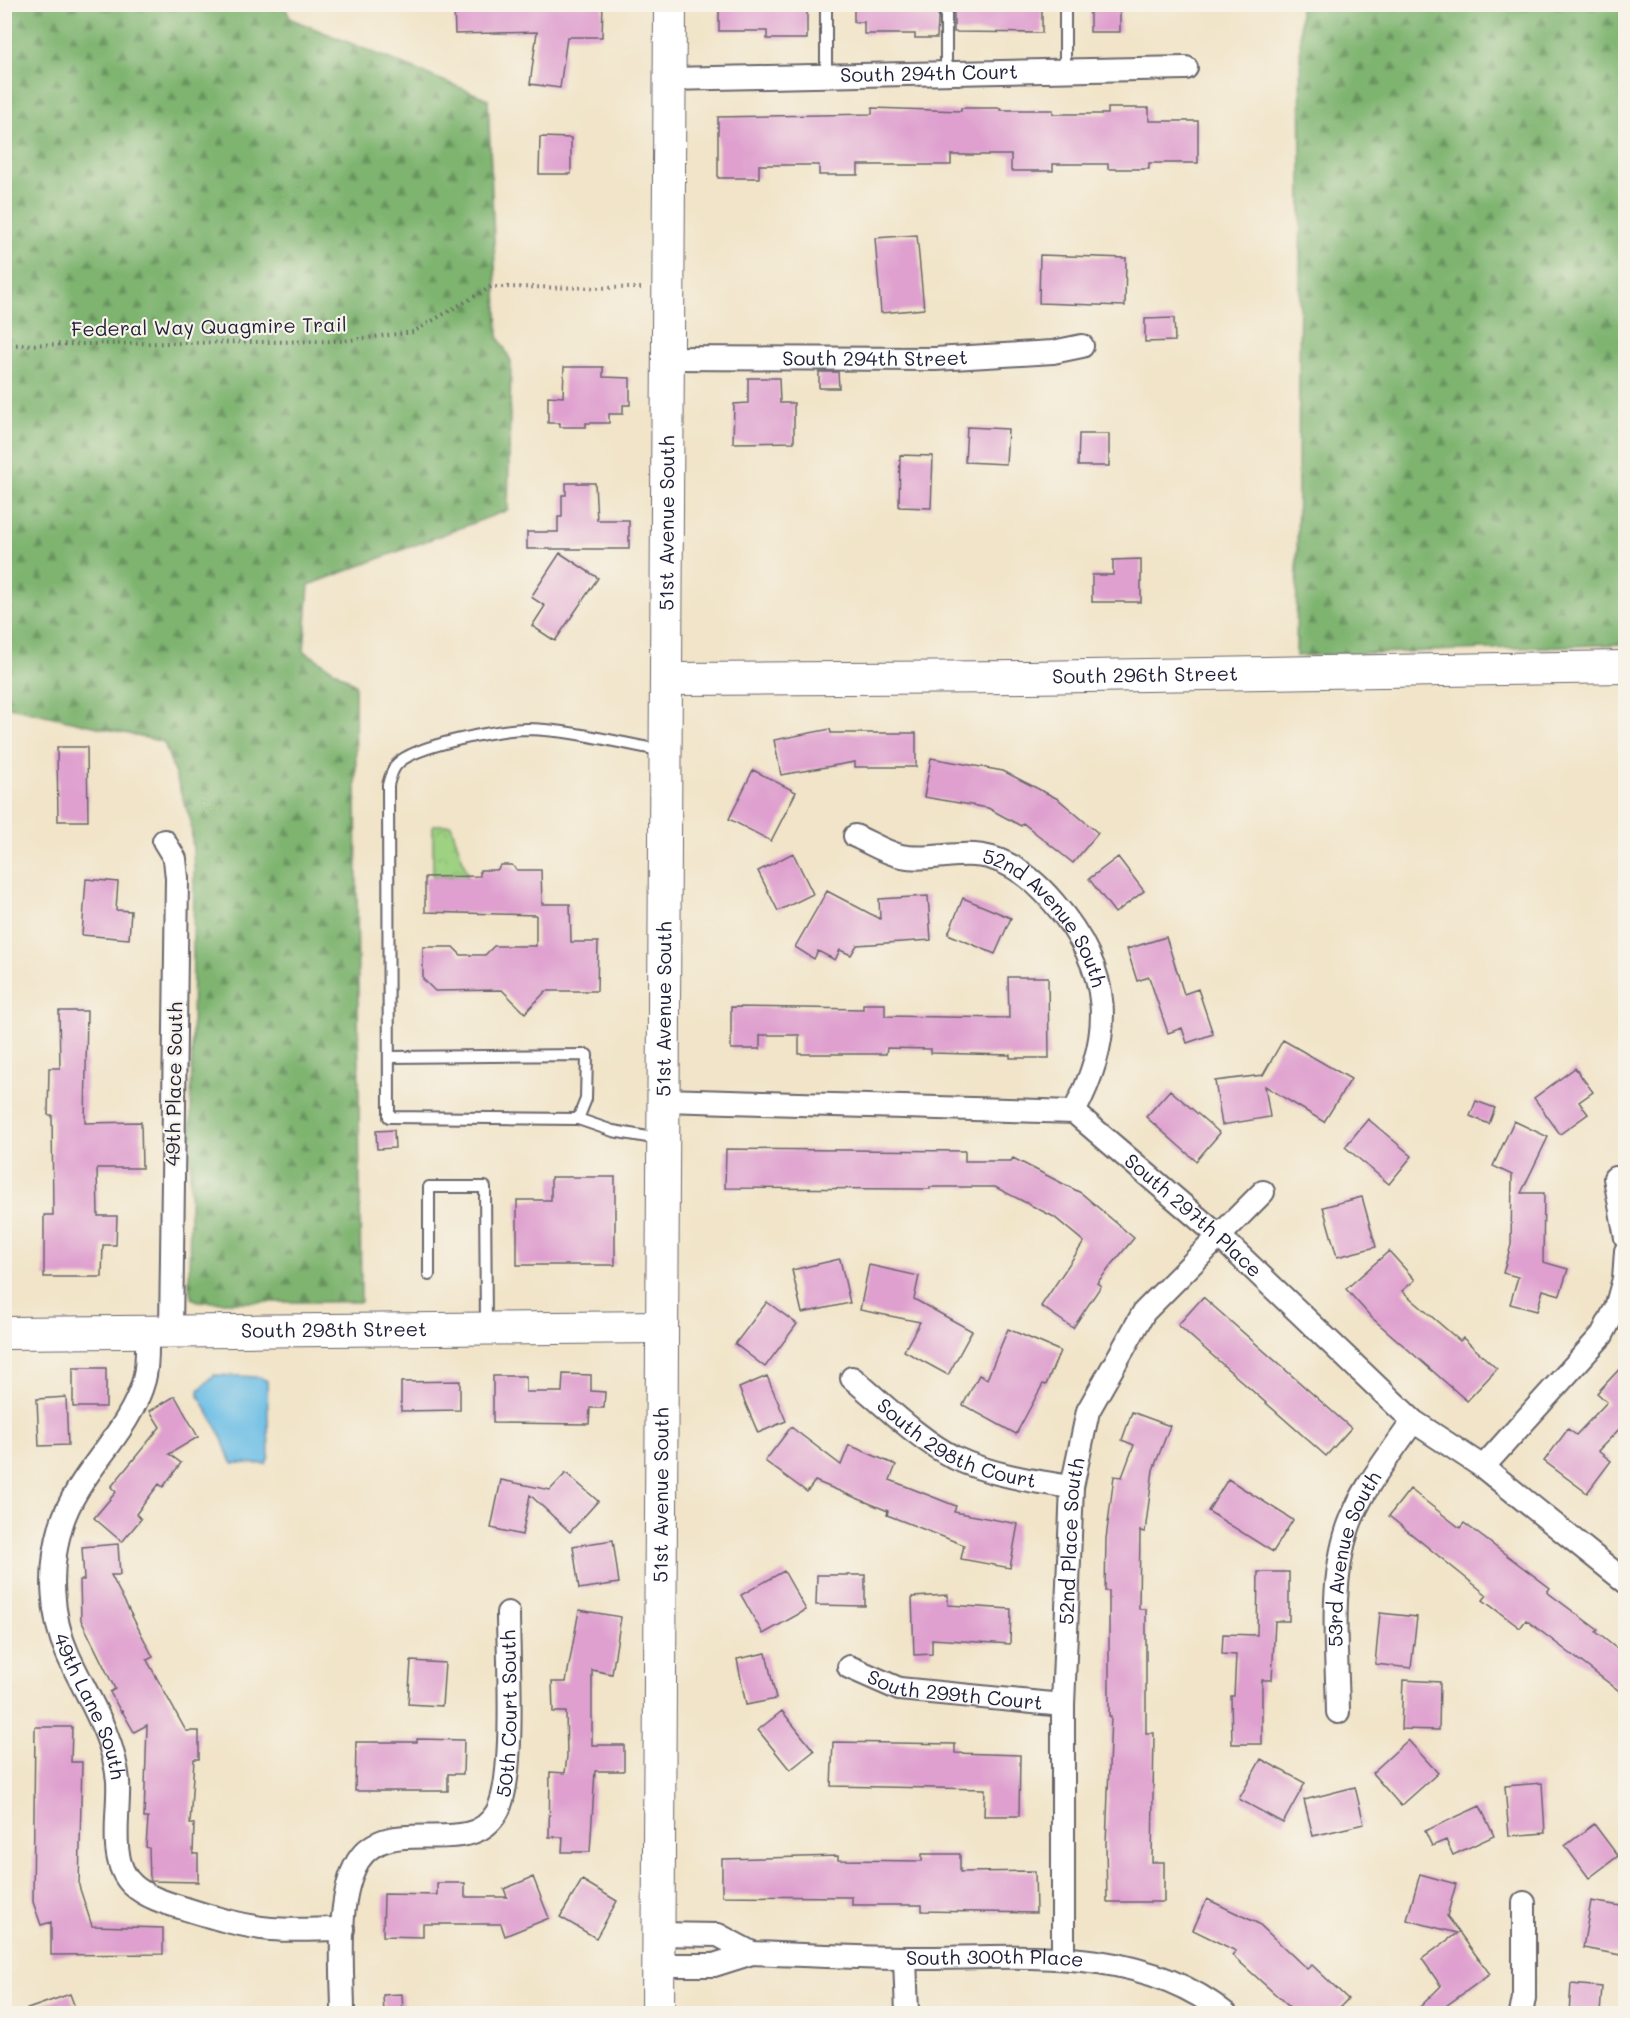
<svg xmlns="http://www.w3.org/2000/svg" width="1630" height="2018" viewBox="0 0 1630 2018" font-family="Mali,sans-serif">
  <defs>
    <pattern id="forest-firs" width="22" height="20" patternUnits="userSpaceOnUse" patternTransform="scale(1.5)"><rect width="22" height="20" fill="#7eb470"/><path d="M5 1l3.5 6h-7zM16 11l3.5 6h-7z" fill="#67925d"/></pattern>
    <pattern id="park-crowns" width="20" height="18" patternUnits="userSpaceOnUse" patternTransform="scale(1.5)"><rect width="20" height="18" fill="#9ed282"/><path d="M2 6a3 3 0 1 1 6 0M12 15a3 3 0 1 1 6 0" fill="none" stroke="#88b471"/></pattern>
  </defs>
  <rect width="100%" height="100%" fill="#f7f3e8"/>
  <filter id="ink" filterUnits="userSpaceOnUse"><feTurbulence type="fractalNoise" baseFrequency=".0167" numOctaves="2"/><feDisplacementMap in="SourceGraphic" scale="12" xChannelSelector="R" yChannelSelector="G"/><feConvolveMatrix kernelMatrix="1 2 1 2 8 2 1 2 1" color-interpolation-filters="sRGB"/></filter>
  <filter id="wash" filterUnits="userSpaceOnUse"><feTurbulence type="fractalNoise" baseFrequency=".008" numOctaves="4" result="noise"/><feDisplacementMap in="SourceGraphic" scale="24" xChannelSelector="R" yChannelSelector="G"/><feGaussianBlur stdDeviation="1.35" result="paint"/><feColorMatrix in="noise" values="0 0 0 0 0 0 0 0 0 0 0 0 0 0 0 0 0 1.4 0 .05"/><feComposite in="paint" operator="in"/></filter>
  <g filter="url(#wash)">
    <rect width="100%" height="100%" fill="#f1e4c8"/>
    <!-- forest -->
    <path fill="url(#forest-firs)" stroke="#506b56" stroke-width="1.5" d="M5,4L284,5L291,19L488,99L498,336L511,361L508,510L309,585L304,651L355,684L361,1302H200L192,1298L189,1287L194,868L191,822L164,742L5,706Z
      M1300,5H1620L1626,70L1625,644L1296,656L1301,191Z"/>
    <!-- park -->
    <path fill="url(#park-crowns)" stroke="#607a5e" stroke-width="1.5" d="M433,825H451L468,876H433Z"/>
    <!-- water -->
    <path fill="#69bde5" stroke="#467090" stroke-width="1.5" d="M214,1375L260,1377L267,1381L269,1456L266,1464L233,1463L230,1460L219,1431L199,1396V1390Z"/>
    <g id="blocks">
      <!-- building -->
      <path fill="#dfa0cf" d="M454,4H603L602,37H567L560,88L530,84L537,32L455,34Z
        M719,4H807V39H767V31H719Z
        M854,4H939L937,38H915V34H864V22H854Z
        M954,4H1042V33L954,32Z
        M1090,4H1120V32H1090Z
        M872,108L961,111V108H1000V110H1053V114H1108V108H1149V121H1198V163H1149V169H1108V164H1053V171H1011V155H951V165H858V175H819V165H759V178H718V117L872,114Z
        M540,137L571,138V174H539Z
        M917,235L924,309L881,313L875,238Z
        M1040,255L1126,258L1125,306L1039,303Z
        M1174,318L1175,341L1145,342V319Z
        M564,367H603V377L630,378V405H623V414H609V423H586V427H560V423H548V396L563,397Z
        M819,372H838L839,388H819Z
        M748,378H779L780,403H794V442L733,443L734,404L748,403Z
        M967,427L1008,429L1006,464L965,462Z
        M1079,434H1109V466H1078Z
        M900,455L933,456L931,508L899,507Z
        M566,483H595L597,520H629V549H527V532H558V517H562V495H566Z
        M560,553L598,578L555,641L532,626L545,606L531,597Z
        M1141,559V602H1092V575H1113V560Z
        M830,729L831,733H916V767H855V762L781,775L774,740Z
        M57,747H87L88,821H58Z
        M931,758L1003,771L1058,799L1098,833L1073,863L1023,823L1021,826L988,808L924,797Z
        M753,770L796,792L771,841L729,819Z
        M793,853L813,894L778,911L758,871Z
        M1118,857L1144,891L1115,913L1089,879Z
        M501,865H512L517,870H541L542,904H570L571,942H598L597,991H546L525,1013L502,990L435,991L423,979V947H453L461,955H485L494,946H536V915L425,912V877L480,876V870H497Z
        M86,879L118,882L116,910L131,911L129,939L82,935Z
        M827,891L880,919L879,899L928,896L931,940L857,945L851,955L840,950L835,960L818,951L814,959L795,947Z
        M963,898L1011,918L995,954L948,934Z
        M1166,937L1184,994L1198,989L1213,1034L1187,1043L1182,1028L1168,1033L1149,977L1137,981L1127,949Z
        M1008,977H1048L1049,1058H1010V1055L931,1053V1049L887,1048L886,1054H799V1035H760V1049H731V1007L863,1009V1004H885V1016L1009,1018Z
        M59,1011H87L85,1123L141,1122L142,1168H97L98,1216H117L116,1245H103L102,1277H44V1215H53L52,1115H48L49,1068H60Z
        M1283,1040L1351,1079L1324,1122L1265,1086L1270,1117L1222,1125L1215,1081L1263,1075Z
        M1575,1068L1593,1092L1579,1102L1588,1114L1560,1134L1534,1098Z
        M1170,1090L1220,1133L1196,1161L1146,1117Z
        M1476,1101L1495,1108L1489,1124L1470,1116Z
        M1368,1119L1412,1156L1389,1184L1345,1147Z
        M1514,1121L1548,1137L1521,1193H1544L1543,1262L1568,1269L1560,1295L1543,1290L1537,1311L1510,1304L1518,1277L1503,1273L1511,1245L1512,1175L1493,1166Z
        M394,1130L395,1148L377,1149L376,1131Z
        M726,1149L965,1151V1161H1011L1013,1158L1081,1193L1134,1238L1097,1283L1101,1286L1073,1328L1041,1306L1084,1242L1054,1217L995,1187H930V1189L725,1188Z
        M551,1177H615V1265H517V1200H551Z
        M1362,1197L1376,1247L1337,1257L1323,1207Z
        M1389,1251L1415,1280L1402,1291L1460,1341L1463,1338L1497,1369L1467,1401L1372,1318L1346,1289Z
        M840,1259L850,1303L802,1313L792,1270Z
        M869,1265L919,1276L914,1299L972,1331L948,1375L904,1351L920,1322L860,1310Z
        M1203,1297L1351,1428L1326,1456L1178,1325Z
        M767,1302L797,1324L765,1367L735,1344Z
        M1008,1329L1060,1351L1046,1385L1043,1384L1016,1434L963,1405L979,1375L987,1379Z
        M1626,1362V1422L1598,1451L1611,1461L1587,1493L1544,1461L1568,1429L1576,1435L1607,1402L1597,1393Z
        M73,1368H106V1407H73Z
        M563,1374L591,1375V1391L605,1392L604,1408H590L589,1424L493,1423V1376H526V1392H562Z
        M767,1376L786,1421L758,1433L739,1388Z
        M460,1381V1410L401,1411V1382Z
        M175,1396L198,1437L169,1454L181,1463L163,1487L159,1484L136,1514L141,1519L122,1542L94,1518L116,1492L111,1487L160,1427L150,1411Z
        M66,1397L68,1445L39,1446L37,1399Z
        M1132,1412L1170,1426L1153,1470L1145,1532L1140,1531L1139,1609H1146V1733H1154L1152,1862H1164V1902H1107L1106,1844L1111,1716H1109V1591H1105L1106,1539L1114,1476L1122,1477L1134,1445L1122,1440Z
        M791,1427L841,1465L849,1445L896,1465L890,1480L956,1506L954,1512L1018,1524L1010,1568L961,1559L964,1545L887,1515L888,1511L815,1481L807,1492L765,1461Z
        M566,1473L598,1501L570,1532L530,1495L522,1535L491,1528L501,1480L550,1490Z
        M1228,1479L1293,1520L1273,1552L1208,1511Z
        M1410,1489L1460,1528L1464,1523L1550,1588L1547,1592L1598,1630L1596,1632L1626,1656V1696L1526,1620L1520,1628L1483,1600L1487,1595L1389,1516Z
        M613,1540L619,1583L579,1589L573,1546Z
        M118,1544L120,1575H111L153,1657L147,1660L186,1731H199V1759H194L190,1824H194L193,1854H198V1882L150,1881L149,1848L146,1847L148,1818H144L147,1725L134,1732L122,1711L121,1712L110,1692L115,1689L81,1620L80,1580H84L82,1547Z
        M784,1571L806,1610L763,1634L741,1595Z
        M1258,1572H1289V1621H1275L1272,1680H1262V1744H1232L1231,1696H1234L1236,1655L1222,1654L1223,1634L1257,1635Z
        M817,1575H865V1606L816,1605Z
        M948,1595V1605L1011,1609L1010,1644L932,1639V1654L914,1655L912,1597Z
        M579,1610L621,1617L612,1674L592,1670V1745H624V1771H595L590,1852H562L563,1837H549L550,1772L565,1773L567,1756L566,1712H553L552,1682H566Z
        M1380,1613L1417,1617L1411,1668L1375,1664Z
        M766,1653L776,1699L746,1705L737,1659Z
        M411,1661L445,1663L442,1706L408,1704Z
        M1403,1680L1440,1682L1439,1730L1401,1729Z
        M782,1711L814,1751L790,1770L758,1730Z
        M35,1727H72L71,1762H82L79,1886L92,1926L163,1928V1954L51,1955V1922L41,1925L33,1902Z
        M417,1739L464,1740L463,1774H448V1791H355L356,1742H417Z
        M1408,1740L1438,1773L1401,1806L1372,1773Z
        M833,1742L955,1744V1753L1020,1755L1019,1816H984L985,1789L831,1786Z
        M1261,1759L1305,1783L1283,1823L1239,1799Z
        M1542,1783L1545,1833L1509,1836L1505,1786Z
        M1355,1787L1364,1824L1313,1836L1304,1800Z
        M1480,1806L1494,1836L1453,1855L1446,1840L1432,1846L1425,1831Z
        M1594,1824L1618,1856L1589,1878L1565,1846Z
        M922,1854H960V1872L1035,1871L1036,1913L922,1911V1905H852V1897L722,1896V1859L838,1856V1860L922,1861Z
        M1420,1874L1456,1884L1447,1916L1490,1974L1436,2013H1414L1441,1986L1422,1959L1457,1933L1407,1920Z
        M533,1877L549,1918L505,1936L501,1924H423V1937L383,1936L384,1894L437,1895V1883H465V1897H507L504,1889Z
        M582,1880L617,1901L596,1938L560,1917Z
        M1207,1899L1259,1924L1307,1969L1312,1965L1348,1999L1334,2013H1296L1232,1955L1236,1951L1193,1930Z
        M1591,1901L1626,1907V1956L1583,1948Z
        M1571,1984L1602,1987L1600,2013H1569Z
        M70,1994L77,2013H23L22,2011Z
        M402,1994L403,2013H384L383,1995Z"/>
    </g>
  </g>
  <g filter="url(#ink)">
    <use href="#blocks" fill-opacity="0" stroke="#6a666c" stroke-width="1.5"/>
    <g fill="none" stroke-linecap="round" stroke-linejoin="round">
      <!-- lane casing -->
      <g stroke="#6a666c" stroke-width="14">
        <path id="lane" d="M946,4V73
          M1065,71V4
          M826,76V4
          M389,1057L587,1055L586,1099L578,1119L389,1117L388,785C390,777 392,770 397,764C415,745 501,729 528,729C573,730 619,743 664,751
          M578,1119L613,1131L659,1139
          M429,1275V1187H485L486,1326"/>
      </g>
      <!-- street casing -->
      <g stroke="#6a666c" stroke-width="26">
        <g id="street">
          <path id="s1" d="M669,79L1186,68"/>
          <path id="s2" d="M667,358L935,359L1053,352L1082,346"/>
          <path id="s3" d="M855,836C869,842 886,853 901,856C930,862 962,849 992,858C1016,865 1038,884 1054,903C1113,971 1115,1035 1074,1112"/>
          <path d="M164,841L175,859L177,878L171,1331"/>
          <path id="s4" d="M664,1100L1074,1112L1220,1237L1413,1421L1483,1467L1626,1582"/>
          <path d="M1615,1178L1626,1238"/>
          <path id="s5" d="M147,1331C147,1347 148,1365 144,1380C129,1435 77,1472 61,1526C49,1567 50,1615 68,1655C86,1695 114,1736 118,1781C120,1812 107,1862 133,1885C146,1897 166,1903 183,1908C212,1917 240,1926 271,1929C295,1931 319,1929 343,1929"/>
          <path id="s6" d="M852,1378C883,1404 919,1440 955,1458C991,1475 1033,1481 1072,1487"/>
          <path d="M1483,1467L1602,1335L1616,1308L1624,1279L1626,1251"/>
          <path id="s7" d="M849,1667L899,1689L1063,1705"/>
          <path id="s8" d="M1338,1712C1337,1652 1329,1585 1348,1528C1361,1489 1390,1455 1413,1421"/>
          <path id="s9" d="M752,1953C803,1955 855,1958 906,1958C1013,1959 1136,1941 1226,2014"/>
          <path id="s10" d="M1063,1957V1705L1072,1487L1088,1411L1144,1312L1263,1192"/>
          <path d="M905,1958L907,2014"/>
          <path d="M657,1965H714L752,1953L718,1935L658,1934"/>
          <path id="s11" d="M343,2014C343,1970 335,1899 358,1861C389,1811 469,1862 497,1812C516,1779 508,1656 508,1613"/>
          <path d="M1521,2014L1524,1998V1903"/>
        </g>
      </g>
      <!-- secondary casing -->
      <g stroke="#6a666c" stroke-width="34">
        <g id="secondary">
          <path id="s12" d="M667,679L1029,677L1626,667"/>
          <path id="s13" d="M4,1333L662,1327"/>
          <path id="s14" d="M658,2014L670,4"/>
        </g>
      </g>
      <!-- path -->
      <path stroke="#6a666c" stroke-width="4" stroke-dasharray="1.5 4.5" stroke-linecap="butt" d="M4,345L343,341L413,332L491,287L642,288"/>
      <!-- lane -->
      <use href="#lane" stroke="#fff" stroke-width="10"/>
      <!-- street -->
      <use href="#street" stroke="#fff" stroke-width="22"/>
      <!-- secondary -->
      <use href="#secondary" stroke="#fff" stroke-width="32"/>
    </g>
  </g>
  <g text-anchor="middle" stroke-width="4.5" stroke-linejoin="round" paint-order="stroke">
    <!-- street labels -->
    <g font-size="20" fill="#22223b" stroke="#f7f3e8">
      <text dy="7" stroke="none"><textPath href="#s1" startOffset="260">South 294th Court</textPath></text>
      <text transform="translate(209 327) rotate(-1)" y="7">Federal Way Quagmire Trail</text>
      <text dy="7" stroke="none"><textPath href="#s2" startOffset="208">South 294th Street</textPath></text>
      <text dy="7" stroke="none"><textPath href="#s14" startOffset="1491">51st Avenue South</textPath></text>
      <text dy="7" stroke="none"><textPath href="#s12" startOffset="478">South 296th Street</textPath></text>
      <text dy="7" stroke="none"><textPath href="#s3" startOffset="224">52nd Avenue South</textPath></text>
      <text dy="7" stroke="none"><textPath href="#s14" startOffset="1005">51st Avenue South</textPath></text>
      <text transform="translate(174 1084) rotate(-89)" y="7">49th Place South</text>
      <text dy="7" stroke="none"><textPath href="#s4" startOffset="568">South 297th Place</textPath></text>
      <text dy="7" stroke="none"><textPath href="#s13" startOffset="330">South 298th Street</textPath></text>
      <text dy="7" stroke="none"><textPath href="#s6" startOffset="126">South 298th Court</textPath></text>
      <text dy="7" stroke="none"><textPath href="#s14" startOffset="519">51st Avenue South</textPath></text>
      <text dy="7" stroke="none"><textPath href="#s10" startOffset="416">52nd Place South</textPath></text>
      <text dy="7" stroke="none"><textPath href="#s8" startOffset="156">53rd Avenue South</textPath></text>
      <text dy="7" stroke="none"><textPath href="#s7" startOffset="110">South 299th Court</textPath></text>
      <text dy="7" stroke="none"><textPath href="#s5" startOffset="406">49th Lane South</textPath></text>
      <text dy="7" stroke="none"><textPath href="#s11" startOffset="411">50th Court South</textPath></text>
      <text dy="7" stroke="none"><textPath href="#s9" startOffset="243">South 300th Place</textPath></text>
    </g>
  </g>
  <!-- margin -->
  <rect width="1630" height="2018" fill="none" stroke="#f7f3e8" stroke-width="24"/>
</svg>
